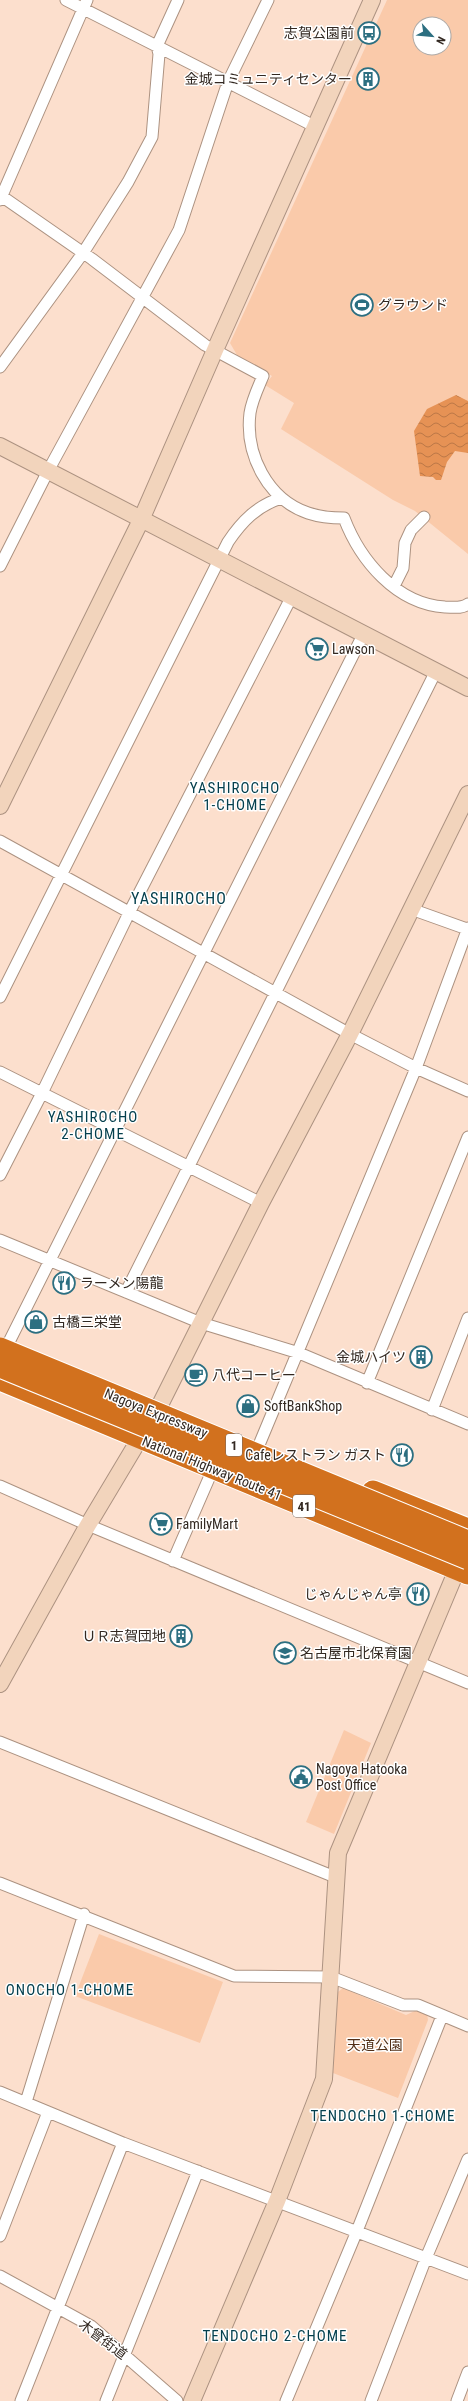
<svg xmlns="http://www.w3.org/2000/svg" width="468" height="2401" viewBox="0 0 468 2401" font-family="'Roboto Condensed','Noto Sans JP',sans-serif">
  <defs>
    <pattern id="water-waves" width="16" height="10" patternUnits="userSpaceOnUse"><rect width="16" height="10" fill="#e69255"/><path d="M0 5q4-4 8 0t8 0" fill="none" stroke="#bb7746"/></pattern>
  </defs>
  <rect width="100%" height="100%" fill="#fcdfcd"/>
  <!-- park -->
  <path fill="#facaaa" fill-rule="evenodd" d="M387,0H468V554L415,511L393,500L281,429L294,403L265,385L272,376L237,355L230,343ZM420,24H444V48H420Z
    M344,1730L371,1743L334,1834L306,1822Z
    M99,1934L223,1982L200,2043L75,1996Z
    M343,1988L406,2015L417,2010L427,2014L428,2020L398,2098L333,2073L338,1992Z"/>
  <!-- water -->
  <path fill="url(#water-waves)" d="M456,395L468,401V453L455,451L447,462L441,480H436L433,477L420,476L414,431L427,409Z"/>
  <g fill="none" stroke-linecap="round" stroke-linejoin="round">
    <!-- street casing -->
    <g stroke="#ac9281" stroke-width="13">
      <path id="street" d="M66,0L314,126
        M0,195L92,259L205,345L263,376C258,388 252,400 250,413C245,454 267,499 308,513C320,517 332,518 344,518C360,560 396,604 445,607C453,607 461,609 468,604
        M0,200L87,0
        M0,367L83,253L128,182L152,137L159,54L157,46L178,0
        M0,566L48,471L179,230L228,82L268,0
        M394,586L403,568L405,543L411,530L424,517
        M0,841L350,1034L416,1068L468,1091
        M411,909L467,929
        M0,997L228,542C242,521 257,506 281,498
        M0,1072L261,1203
        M0,1175L42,1093L130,911L292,596
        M0,1240L201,1323L299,1353L468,1424
        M126,1292L436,671
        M9,1342L364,633
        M367,1383L468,1137
        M432,1410L468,1318
        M259,1445L416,1068L468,928
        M0,1486L88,1525L468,1683
        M173,1561L213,1469
        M0,1742L335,1877
        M0,1883L234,1976L331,1977L403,2005H418L468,2026
        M0,2092L123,2143L468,2274
        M26,2102L84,1914
        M0,2236L48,2112
        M0,2276L91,2326L177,2401
        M21,2401L123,2143
        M106,2401L198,2171
        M286,2401L357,2231L442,2016
        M371,2401L426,2258L468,2159
        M457,2401L468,2372"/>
    </g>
    <!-- secondary casing -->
    <g stroke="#ac9281" stroke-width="18">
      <path id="secondary" d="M0,446L468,688
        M0,806L141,520L215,350L372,0
        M0,1684L88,1525L161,1403L261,1203L350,1034L468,794
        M192,2401L277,2201L324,2079L338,1853L461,1560"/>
    </g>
    <!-- highway casing -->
    <g stroke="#fff" stroke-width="23">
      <path id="highway" d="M0,1380L468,1574
        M373,1491L468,1529"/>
    </g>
    <!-- street -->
    <use href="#street" stroke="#fff" stroke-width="11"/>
    <!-- secondary -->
    <use href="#secondary" stroke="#f2d4bc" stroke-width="16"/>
    <!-- highway -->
    <use href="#highway" stroke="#d2711e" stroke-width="21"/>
    <!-- highway-bridge casing -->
    <g stroke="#fff" stroke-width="23" stroke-linecap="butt">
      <path id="highway-bridge" d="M0,1348L468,1541
        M0,1367L468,1559"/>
    </g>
    <!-- highway-bridge -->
    <use href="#highway-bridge" stroke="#d2711e" stroke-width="21"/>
  </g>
  <!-- icons -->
  <defs>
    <g id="bus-ring" transform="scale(1.15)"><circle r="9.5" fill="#fff" stroke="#2c6f81" stroke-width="1.5"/><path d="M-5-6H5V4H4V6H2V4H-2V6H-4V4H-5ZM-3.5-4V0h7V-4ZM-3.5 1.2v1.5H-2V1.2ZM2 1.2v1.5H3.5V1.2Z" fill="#2c6f81"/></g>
    <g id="building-ring" transform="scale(1.15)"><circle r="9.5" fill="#fff" stroke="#2c6f81" stroke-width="1.5"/><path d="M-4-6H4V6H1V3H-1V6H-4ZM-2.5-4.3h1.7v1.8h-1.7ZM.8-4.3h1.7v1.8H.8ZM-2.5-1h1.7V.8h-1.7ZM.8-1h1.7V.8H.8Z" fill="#2c6f81"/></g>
    <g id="stadium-ring" transform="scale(1.15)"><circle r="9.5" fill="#fff" stroke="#2c6f81" stroke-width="1.5"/><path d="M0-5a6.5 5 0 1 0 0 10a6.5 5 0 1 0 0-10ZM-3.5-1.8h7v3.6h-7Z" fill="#2c6f81"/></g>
    <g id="supermarket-ring" transform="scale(1.15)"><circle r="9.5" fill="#fff" stroke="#2c6f81" stroke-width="1.5"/><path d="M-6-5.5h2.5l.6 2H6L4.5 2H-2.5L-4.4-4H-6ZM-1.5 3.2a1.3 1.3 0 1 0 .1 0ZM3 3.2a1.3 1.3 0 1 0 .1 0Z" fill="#2c6f81"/></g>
    <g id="restaurant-ring" transform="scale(1.15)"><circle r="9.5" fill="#fff" stroke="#2c6f81" stroke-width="1.5"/><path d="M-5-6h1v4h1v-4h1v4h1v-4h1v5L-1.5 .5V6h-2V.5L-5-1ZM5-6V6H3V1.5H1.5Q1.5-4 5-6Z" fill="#2c6f81"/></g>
    <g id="shop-ring" transform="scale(1.15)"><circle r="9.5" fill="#fff" stroke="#2c6f81" stroke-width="1.5"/><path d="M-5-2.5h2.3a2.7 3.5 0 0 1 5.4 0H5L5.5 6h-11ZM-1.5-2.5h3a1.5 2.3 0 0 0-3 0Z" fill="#2c6f81"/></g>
    <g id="cafe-ring" transform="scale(1.15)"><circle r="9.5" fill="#fff" stroke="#2c6f81" stroke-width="1.5"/><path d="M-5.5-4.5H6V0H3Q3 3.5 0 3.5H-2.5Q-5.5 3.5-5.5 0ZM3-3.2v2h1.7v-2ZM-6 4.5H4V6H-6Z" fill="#2c6f81"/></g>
    <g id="school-ring" transform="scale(1.15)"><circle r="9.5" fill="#fff" stroke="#2c6f81" stroke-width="1.5"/><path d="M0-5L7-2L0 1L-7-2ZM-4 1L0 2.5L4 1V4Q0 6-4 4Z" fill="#2c6f81"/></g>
    <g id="civic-ring" transform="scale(1.15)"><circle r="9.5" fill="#fff" stroke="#2c6f81" stroke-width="1.5"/><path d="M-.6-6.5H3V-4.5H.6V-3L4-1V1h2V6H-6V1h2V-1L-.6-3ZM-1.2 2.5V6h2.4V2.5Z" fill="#2c6f81"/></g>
  </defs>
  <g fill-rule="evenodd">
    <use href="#bus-ring" x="369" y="33"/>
    <use href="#building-ring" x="368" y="79"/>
    <use href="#stadium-ring" x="362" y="305"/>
    <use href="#supermarket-ring" x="317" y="649"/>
    <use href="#restaurant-ring" x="64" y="1283"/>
    <use href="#shop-ring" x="36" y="1322"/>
    <use href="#building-ring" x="421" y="1357"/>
    <use href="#cafe-ring" x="196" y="1375"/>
    <use href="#shop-ring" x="248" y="1406"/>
    <use href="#restaurant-ring" x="402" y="1455"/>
    <use href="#supermarket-ring" x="161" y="1524"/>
    <use href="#restaurant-ring" x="418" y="1594"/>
    <use href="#building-ring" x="181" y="1636"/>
    <use href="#school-ring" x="285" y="1653"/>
    <use href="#civic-ring" x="301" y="1777"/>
  </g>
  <g text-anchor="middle" stroke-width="3" stroke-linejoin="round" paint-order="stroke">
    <!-- shield labels -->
    <g fill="#fff" stroke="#706864" stroke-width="1">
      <rect x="226" y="1434" width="16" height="22" rx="3"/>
      <rect x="293" y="1495" width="22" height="22" rx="3"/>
    </g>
    <g font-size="13" font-weight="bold" fill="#322821">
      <text x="234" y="1450">1</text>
      <text x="304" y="1511">41</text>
    </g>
    <!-- poi labels -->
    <g font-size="14" fill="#322821" stroke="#fff" text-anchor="start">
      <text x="354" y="38" text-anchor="end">志賀公園前</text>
      <text x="352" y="84" text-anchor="end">金城コミュニティセンター</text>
      <text x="378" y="310">グラウンド</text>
      <text x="332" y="654">Lawson</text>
      <text x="80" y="1288">ラーメン陽龍</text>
      <text x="52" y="1327">古橋三栄堂</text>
      <text x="406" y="1362" text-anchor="end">金城ハイツ</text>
      <text x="212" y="1380">八代コーヒー</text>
      <text x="264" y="1411">SoftBankShop</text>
      <text x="386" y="1460" text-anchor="end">Cafeレストラン ガスト</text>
      <text x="176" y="1529">FamilyMart</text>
      <text x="402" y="1599" text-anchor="end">じゃんじゃん亭</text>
      <text x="166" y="1641" text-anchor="end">ＵＲ志賀団地</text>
      <text x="300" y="1658">名古屋市北保育園</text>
      <text x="316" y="1774">Nagoya Hatooka<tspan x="316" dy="16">Post Office</tspan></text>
    </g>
    <!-- street labels -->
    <g font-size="14" fill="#322821" stroke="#fff">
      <text transform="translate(156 1413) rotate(22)" y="5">Nagoya Expressway</text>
      <text transform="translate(212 1468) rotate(22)" y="5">National Highway Route 41</text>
      <text transform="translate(103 2339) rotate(37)" y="5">木曾街道</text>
    </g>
    <!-- park labels -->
    <g font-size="14" fill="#522f16" stroke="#fff">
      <text x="375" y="2050">天道公園</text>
    </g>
    <!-- neighbourhood labels -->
    <g font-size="15" letter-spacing="1" fill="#05404e" stroke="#fff">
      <text x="235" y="793">YASHIROCHO<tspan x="235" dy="17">1-CHOME</tspan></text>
      <text x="93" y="1122">YASHIROCHO<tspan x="93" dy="17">2-CHOME</tspan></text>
      <text x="70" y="1995">ONOCHO 1-CHOME</text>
      <text x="383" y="2121">TENDOCHO 1-CHOME</text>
      <text x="275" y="2341">TENDOCHO 2-CHOME</text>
    </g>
    <!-- quarter labels -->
    <g font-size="16" letter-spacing="1" fill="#05404e" stroke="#fff">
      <text x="179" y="904">YASHIROCHO</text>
    </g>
  </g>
  <!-- north arrow -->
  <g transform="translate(432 36) rotate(117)"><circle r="19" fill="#ffffff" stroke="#ada9a6"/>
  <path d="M0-3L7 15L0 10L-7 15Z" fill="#2c6f81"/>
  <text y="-6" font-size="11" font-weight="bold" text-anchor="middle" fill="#322821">N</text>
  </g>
</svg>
